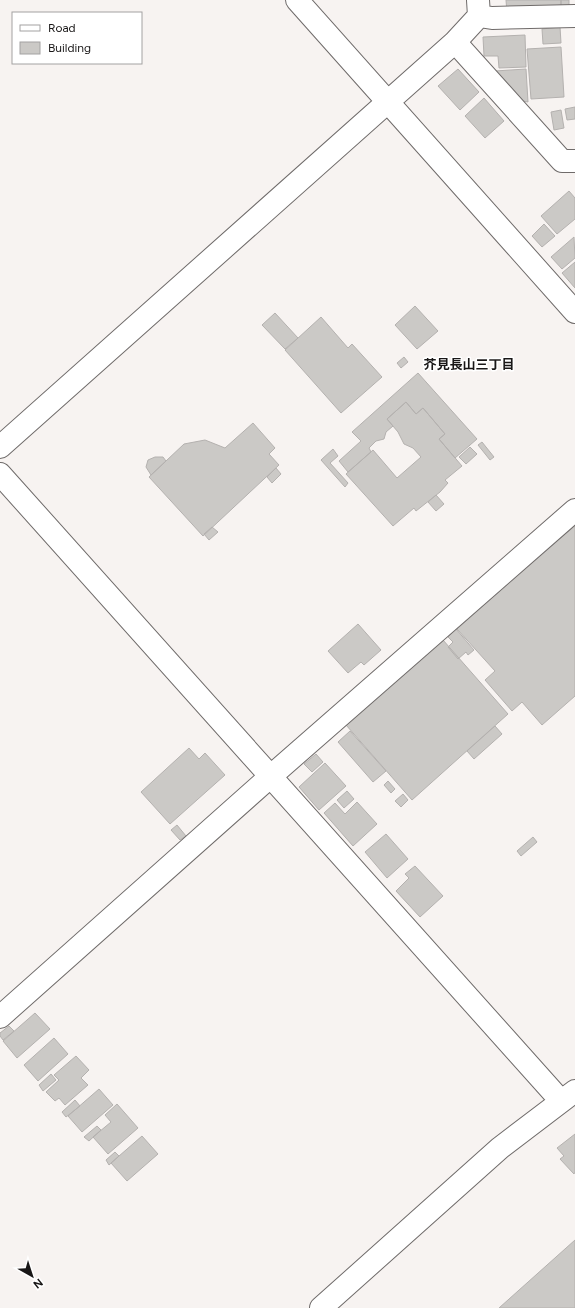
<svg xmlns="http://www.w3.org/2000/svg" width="575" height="1308" viewBox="0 0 575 1308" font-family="Figtree,'Noto Sans JP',sans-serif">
  <rect width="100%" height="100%" fill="#f7f3f1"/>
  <!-- building -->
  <path fill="#cbc9c6" stroke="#b4b1af" d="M506,0H561V5L507,13Z
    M561,0H569V6L561,7Z
    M560,27L561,43L543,44L542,29Z
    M525,35L526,67L499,68L498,56H484L483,37Z
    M561,47L564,97L531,99L527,49Z
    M458,69L479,92L460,110L438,86Z
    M526,69L528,102L523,101L495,71Z
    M484,98L504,121L485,138L465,116Z
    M575,107V119L567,120L565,109Z
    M561,110L564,128L554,130L551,112Z
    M569,191L575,198V219L557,234L541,216Z
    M544,224L555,236L542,247L532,236Z
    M574,237L575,258L562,269L551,257Z
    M575,262V288L562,273Z
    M415,306L438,331L417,349L395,325Z
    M275,313L298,338L285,349L262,325Z
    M321,317L348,348L352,344L382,377L341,413L285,350Z
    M404,357L408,362L401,368L397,363Z
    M418,373L477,439L455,458L439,439L445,434L423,408L416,414L406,402L387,419L393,426L386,432L384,439L376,441L369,448L371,452L348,472L339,461L361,441L352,432Z
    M406,402L416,414L423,408L445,434L439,439L462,466L445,480L448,483L440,492L416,511L414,508L393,526L346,474L373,450L397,478L421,457L413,448L404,444L398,432L387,419Z
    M253,423L275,448L269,454L279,465L203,536L149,477L184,444L205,440L225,448Z
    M482,442L494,457L490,460L478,445Z
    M470,447L477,454L466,464L459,457Z
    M333,449L338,456L330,463L348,483L345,487L321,460Z
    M155,457H163L166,461L151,475L146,467L148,460Z
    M276,468L281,474L272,483L267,477Z
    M436,495L444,504L436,511L428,502Z
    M575,524V696L542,725L522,702L512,711L485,680L495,671L457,629Z
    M212,527L218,532L209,540L204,534Z
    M358,624L381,650L364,665L361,662L348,673L328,651Z
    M456,629L474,650L468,655L466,652L458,659L448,647L453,642L448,637Z
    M443,640L508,714L412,800L346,725Z
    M495,726L502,734L474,759L467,751Z
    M350,731L386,771L373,782L338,742Z
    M189,748L199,759L205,753L225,775L170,824L141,792Z
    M316,754L323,762L312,772L304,764Z
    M325,763L346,786L319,810L299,787Z
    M388,781L395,789L391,793L384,785Z
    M347,791L354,799L344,808L337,800Z
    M403,794L408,800L401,807L395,801Z
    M357,802L377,824L353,846L324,813L335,803L345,814Z
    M177,825L186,836L180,840L171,830Z
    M386,834L408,859L387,878L365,852Z
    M533,837L537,842L521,856L517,851Z
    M415,866L443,896L420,917L396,891L409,878L405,874Z
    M35,1013L50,1029L17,1058L3,1041Z
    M9,1026L14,1031L3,1040L0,1036V1033Z
    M54,1038L68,1054L38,1081L24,1065Z
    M76,1056L89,1070L81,1078L88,1085L65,1105L59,1098L55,1101L46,1092L59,1080L54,1075Z
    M51,1074L56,1080L43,1091L39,1085Z
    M99,1089L113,1105L82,1132L68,1116Z
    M75,1100L80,1106L66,1117L62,1112Z
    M117,1104L138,1128L108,1154L93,1137L111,1122L105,1115Z
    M97,1126L101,1130L89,1141L84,1137Z
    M575,1134V1172L574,1174L560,1159L564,1156L557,1148Z
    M142,1136L158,1154L127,1181L111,1163Z
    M115,1152L119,1156L109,1165L106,1160Z
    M575,1240V1308H499Z"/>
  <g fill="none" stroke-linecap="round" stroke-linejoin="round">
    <!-- minor casing -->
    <g stroke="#6f6b6a" stroke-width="24">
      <path id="minor" d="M297,0L575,312
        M479,16L492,18L575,16
        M455,42L562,161H575
        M0,447L455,42L479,16L478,0
        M0,474L561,1101
        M0,1017L271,776L575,510
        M321,1308L500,1148L575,1091"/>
    </g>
    <!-- minor -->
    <use href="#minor" stroke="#fff" stroke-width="22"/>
  </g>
  <g text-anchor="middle" stroke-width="3" stroke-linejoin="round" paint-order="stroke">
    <!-- neighbourhood labels -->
    <g font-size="13" font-weight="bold" fill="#191717" stroke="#fff">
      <text x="469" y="369">芥見長山三丁目</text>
    </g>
  </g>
  <!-- legend -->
  <rect x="12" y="12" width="130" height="52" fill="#ffffff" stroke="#a3a2a2"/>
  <rect x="20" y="25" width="20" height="6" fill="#ffffff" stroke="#a3a2a2"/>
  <text x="48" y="32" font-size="12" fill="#191717">Road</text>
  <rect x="20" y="42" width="20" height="12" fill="#cbc9c6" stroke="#a3a2a2"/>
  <text x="48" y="52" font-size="12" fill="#191717">Building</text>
  <!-- north arrow -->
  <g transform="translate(32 1276) rotate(141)" stroke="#ffffff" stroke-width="3" paint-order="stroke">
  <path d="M0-3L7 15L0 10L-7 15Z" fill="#191717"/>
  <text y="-6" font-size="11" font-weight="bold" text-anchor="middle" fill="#191717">N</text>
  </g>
</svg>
